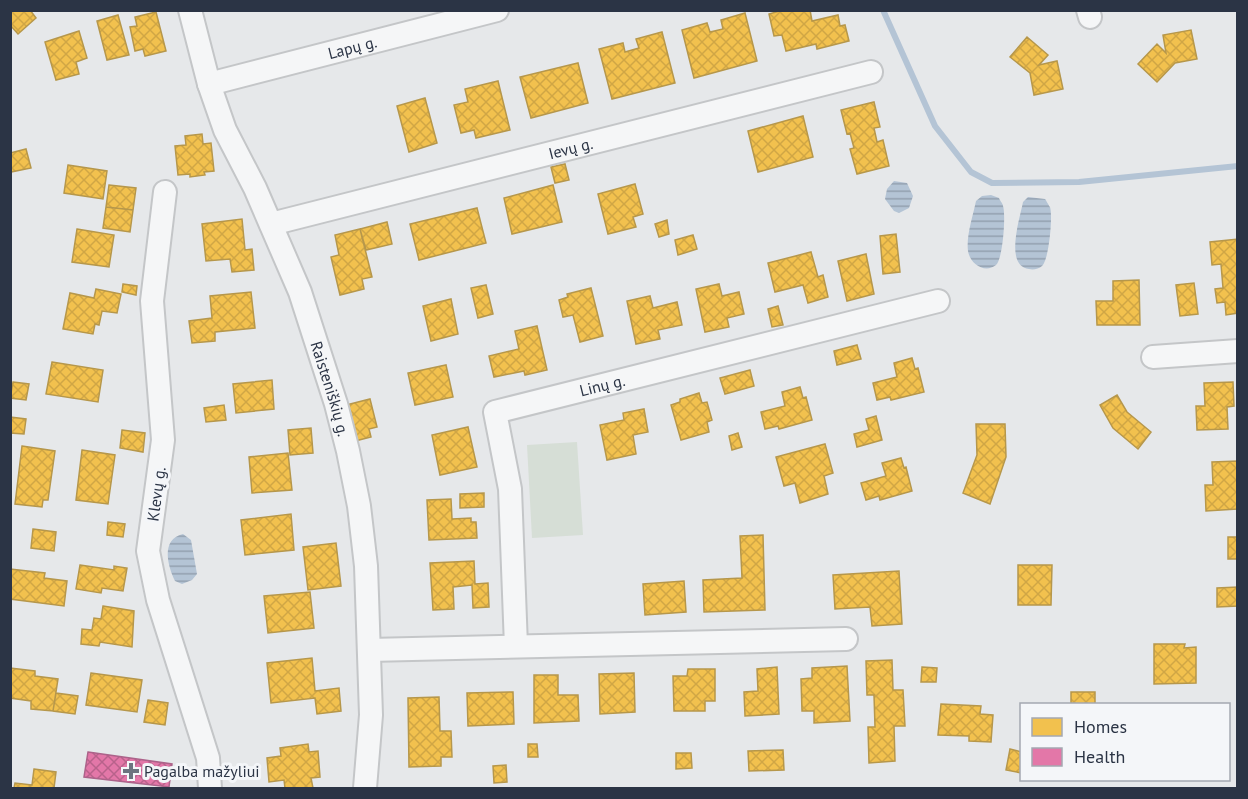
<svg xmlns="http://www.w3.org/2000/svg" width="1248" height="799" viewBox="0 0 1248 799" font-family="'PT Sans',sans-serif">
  <defs>
    <pattern id="water-rules" width="6" height="5" patternUnits="userSpaceOnUse" patternTransform="scale(1.5)"><rect width="6" height="5" fill="#b4c4d5"/><path d="M0 2.5h6" fill="none" stroke="#93a0af"/></pattern>
    <pattern id="homes-cross-hatch" width="8" height="8" patternUnits="userSpaceOnUse" patternTransform="scale(1.5)"><rect width="8" height="8" fill="#f2c14e"/><path d="M0 0l8 8M0 8l8-8" fill="none" stroke="#d0a645"/></pattern>
    <pattern id="health-cross-hatch" width="8" height="8" patternUnits="userSpaceOnUse" patternTransform="scale(1.5)"><rect width="8" height="8" fill="#e377a8"/><path d="M0 0l8 8M0 8l8-8" fill="none" stroke="#b8628b"/></pattern>
  </defs>
  <rect width="100%" height="100%" fill="#e6e8ea"/>
  <!-- green -->
  <path fill="#d6ded6" d="M577,442L583,535L532,538L527,445Z"/>
  <!-- water -->
  <path fill="url(#water-rules)" d="M894,181L907,183L913,196L909,208L899,213L894,211L885,199L887,189Z
    M991,195L999,198C999,199 1003,204 1003,206C1006,214 1003,259 996,265C985,274 970,264 968,251C966,236 973,216 976,201L982,196Z
    M1028,197L1045,199C1046,200 1049,206 1050,207C1053,216 1049,260 1042,266C1039,269 1033,270 1029,269C1004,266 1020,218 1023,202Z
    M183,534L191,540L197,574L192,580L182,584L175,581C167,565 161,539 183,534Z"/>
  <!-- homes -->
  <path fill="url(#homes-cross-hatch)" stroke="#b6974b" stroke-width="1.5" d="M10,10H30L36,18L18,34L10,25Z
    M783,10H810L812,21L838,15L840,26L845,25L849,41L817,49L816,44L786,51L782,35L774,36L769,14Z
    M156,12L166,51L145,56L143,49L135,51L130,27L137,26L135,17Z
    M745,13L757,61L694,78L682,30L707,23L710,32L723,29L721,20Z
    M118,15L129,55L107,60L97,21Z
    M1191,30L1197,59L1175,63L1157,82L1138,64L1157,44L1166,53L1163,35Z
    M79,31L87,58L76,62L79,74L56,80L45,42Z
    M662,32L675,83L612,99L599,49L623,43L625,52L639,48L636,39Z
    M1027,37L1048,55L1039,65L1057,61L1063,89L1034,95L1030,73L1010,57Z
    M578,63L588,103L531,118L520,77Z
    M498,81L510,130L476,138L474,130L461,133L454,105L468,102L465,89Z
    M425,98L437,143L409,152L397,106Z
    M874,102L880,127L874,128L877,142L883,140L889,166L857,174L850,149L854,148L850,133L847,134L841,110Z
    M803,116L813,157L758,172L748,131Z
    M202,134L203,144L211,143L214,171L204,172L205,175L190,177V174L178,175L175,146L186,145L185,136Z
    M26,149L31,168L11,172L10,153Z
    M565,164L569,180L555,183L551,167Z
    M68,165L107,171L103,199L64,193Z
    M635,184L643,214L633,217L636,227L608,234L598,194Z
    M109,185L136,188L133,210L106,207Z
    M553,185L562,222L512,234L504,198Z
    M106,207L133,210L130,232L103,228Z
    M477,208L486,243L419,260L410,224Z
    M242,219L245,250L252,249L254,270L232,272L230,259L206,261L202,224Z
    M667,220L669,234L659,237L655,224Z
    M387,222L392,244L366,250L360,229Z
    M77,229L114,235L109,267L72,262Z
    M360,229L372,277L362,279L364,289L340,295L331,257L339,255L335,235Z
    M896,234L900,272L883,274L880,236Z
    M693,235L697,249L678,255L675,240Z
    M1238,239V313L1226,315L1225,302L1217,303L1215,289L1223,288L1221,264L1212,265L1210,242Z
    M811,252L818,277L823,275L828,297L808,303L803,285L775,292L768,263Z
    M866,254L874,294L847,301L838,261Z
    M1139,280L1140,325H1097L1096,301H1113V281Z
    M1194,283L1198,314L1180,316L1176,285Z
    M123,284L137,286L136,295L122,292Z
    M719,284L722,296L739,292L744,314L727,318L729,327L705,332L696,289Z
    M486,285L493,314L478,318L471,288Z
    M591,288L603,336L580,342L573,315L563,317L559,300L568,297L567,294Z
    M96,289L121,294L117,313L102,311L99,325L95,324L93,334L63,329L70,293L94,298Z
    M251,292L255,328L215,332V341L192,343L189,321L212,318L210,296Z
    M650,296L653,308L677,302L682,325L658,330L660,339L636,344L627,301Z
    M451,299L458,334L431,341L423,306Z
    M778,306L783,325L772,327L768,309Z
    M537,326L547,370L525,375L524,371L494,377L489,356L519,349L515,331Z
    M857,345L861,359L837,365L834,351Z
    M912,358L915,369L918,368L924,392L891,400L890,397L877,400L873,383L897,377L894,363Z
    M52,362L103,370L98,402L46,394Z
    M446,365L453,397L415,405L408,373Z
    M750,370L754,386L725,394L720,378Z
    M272,380L274,409L236,413L233,384Z
    M13,382L29,384L26,400L10,398Z
    M1233,382L1234,406L1227,407L1228,429L1197,430L1196,406H1205L1204,383Z
    M800,387L803,398L806,397L812,420L779,429L778,426L765,429L761,412L785,406L782,392Z
    M699,393L702,403L707,402L712,420L707,422L709,432L681,440L671,405L680,402V399Z
    M1117,395L1127,412L1151,432L1138,449L1113,428L1100,405Z
    M370,399L377,427L369,429L371,437L355,441L346,405Z
    M224,405L226,420L206,422L204,408Z
    M644,409L648,432L633,435L636,454L607,460L600,425L624,420L623,413Z
    M876,416L882,440L857,447L854,434L869,430L866,419Z
    M10,417L26,419L24,434L10,433Z
    M976,424H1005L1006,457L990,504L963,493L977,455Z
    M468,427L477,467L440,475L432,435Z
    M311,428L313,453L290,455L288,430Z
    M122,430L145,433L143,452L120,448Z
    M738,433L742,447L732,450L729,436Z
    M825,444L833,473L824,476L828,494L800,503L795,483L784,486L776,457Z
    M22,446L55,451L48,500H43L42,507L15,504Z
    M82,450L115,455L108,504L76,500Z
    M288,453L292,490L252,493L249,457Z
    M901,458L904,468L906,467L912,491L880,500L879,496L866,500L861,483L886,476L882,463Z
    M1238,461L1237,509L1206,511L1205,485H1213L1212,462Z
    M484,493V507L460,508V494Z
    M451,499L452,519L471,518V522H476L477,538L429,540L427,500Z
    M291,514L294,550L245,555L241,520Z
    M108,522L125,524L123,537L107,535Z
    M33,529L56,532L54,551L31,548Z
    M763,535L765,610L704,612L703,580L742,578L740,536Z
    M1228,537H1238V559H1228Z
    M336,543L341,586L308,590L303,547Z
    M474,561L475,584L488,583L489,607L473,608L472,585L453,587L454,609L433,610L430,563Z
    M80,565L114,570V566L127,568L123,591L102,588L101,593L76,589Z
    M1018,565H1052L1051,605H1018Z
    M10,569L45,573L44,578L67,581L64,606L10,599Z
    M899,571L902,624L872,626L870,607L835,609L833,575Z
    M684,581L686,612L645,615L643,584Z
    M1238,587V606L1217,607V588Z
    M310,592L314,628L268,633L264,596Z
    M103,606L134,611L132,647L100,642L99,646L81,644L82,629L92,630L94,618L101,619Z
    M1154,644H1185L1184,648L1196,647V683L1154,684Z
    M312,658L315,691L339,688L341,711L317,714L315,698L271,703L267,663Z
    M892,660L893,690H903L905,726H894L895,761L869,763L868,727H875L874,695H867L866,661Z
    M847,666L850,721L814,723V711H802L801,679L812,678V668Z
    M777,667L779,714L745,716L744,692L758,691L757,669Z
    M922,667L937,668L936,682H921Z
    M10,668L35,671V676L58,679L53,711L31,709V701L10,698Z
    M688,669H715V701H705V711H674L673,676H687Z
    M91,673L142,680L137,712L86,705Z
    M634,673L635,712L600,714L599,674Z
    M534,675H558V695H578L579,721L534,723Z
    M513,692L514,724L468,726L467,693Z
    M1071,692H1095V704H1071Z
    M56,693L78,696L75,714L53,711Z
    M439,697L440,731H451L452,757H441V766L409,767L408,698Z
    M148,700L168,703L165,725L144,722Z
    M941,704L981,706L980,714L993,715L991,742L969,741V736L938,735Z
    M308,744L309,752L318,751L320,777L311,778L313,788H285L284,780L269,782L267,758L281,756L280,748Z
    M528,744H537L538,757H528Z
    M1010,749L1022,752V773L1006,770Z
    M783,750L784,770L749,771L748,751Z
    M676,753H691L692,768L676,769Z
    M506,765L507,782L494,783L493,766Z
    M34,769L56,772L54,788H14L15,783L32,785Z"/>
  <!-- health -->
  <path fill="url(#health-cross-hatch)" stroke="#ac638a" stroke-width="1.5" d="M88,752L172,764L169,787L84,777Z"/>
  <g fill="none" stroke-linecap="round" stroke-linejoin="round">
    <!-- stream -->
    <path stroke="#b4c4d5" stroke-width="6" d="M883,10L935,126L971,172L992,183L1079,182L1238,166"/>
    <!-- minor casing -->
    <g stroke="#c4c6c8" stroke-width="26">
      <g id="minor">
        <path id="s1" d="M190,10L209,84L225,130L255,188L300,292L336,404L348,451L359,506L366,566L371,715L365,788"/>
        <path d="M1088,10L1090,17"/>
        <path id="s2" d="M209,84L497,10"/>
        <path d="M165,192L152,301L163,440L148,551L158,600L208,758L210,788"/>
        <path id="s3" d="M271,224L871,72"/>
        <path d="M1153,357L1238,351"/>
        <path id="s4" d="M516,646L510,489L495,412L938,301"/>
        <path d="M369,650L846,639"/>
      </g>
    </g>
    <!-- minor -->
    <use href="#minor" stroke="#f5f6f7" stroke-width="22"/>
  </g>
  <!-- markers -->
  <path fill="#6c737f" stroke="#f4f6f9" stroke-width="2" d="M128 762h6v6h6v6h-6v6h-6v-6h-6v-6h6z"/>
  <g text-anchor="middle" stroke-width="6" stroke-linejoin="round" paint-order="stroke">
    <!-- street labels -->
    <g font-size="16" fill="#2b3445" stroke="#f4f6f9">
      <text dy="6" stroke="none"><textPath href="#s2" startOffset="148">Lapų g.</textPath></text>
      <text dy="6" stroke="none"><textPath href="#s3" startOffset="309">Ievų g.</textPath></text>
      <text dy="6" stroke="none"><textPath href="#s4" startOffset="346">Linų g.</textPath></text>
      <text dy="6" stroke="none"><textPath href="#s1" startOffset="405">Raisteniškių g.</textPath></text>
      <text transform="translate(156 494) rotate(-82)" y="6">Klevų g.</text>
    </g>
    <!-- poi labels -->
    <g font-size="16" fill="#2b3445" stroke="#f4f6f9" text-anchor="start">
      <text x="144" y="777">Pagalba mažyliui</text>
    </g>
  </g>
  <!-- border -->
  <rect width="1248" height="799" fill="none" stroke="#2b3445" stroke-width="24"/>
  <!-- legend -->
  <rect x="1020" y="703" width="210" height="78" fill="#f4f6f9" stroke="#a4a8b1" stroke-width="1.5"/>
  <rect x="1032" y="718" width="30" height="18" fill="#f2c14e" stroke="#a4a8b1" stroke-width="1.5"/>
  <text x="1074" y="733" font-size="18" fill="#2b3445">Homes</text>
  <rect x="1032" y="748" width="30" height="18" fill="#e377a8" stroke="#a4a8b1" stroke-width="1.5"/>
  <text x="1074" y="763" font-size="18" fill="#2b3445">Health</text>
</svg>
